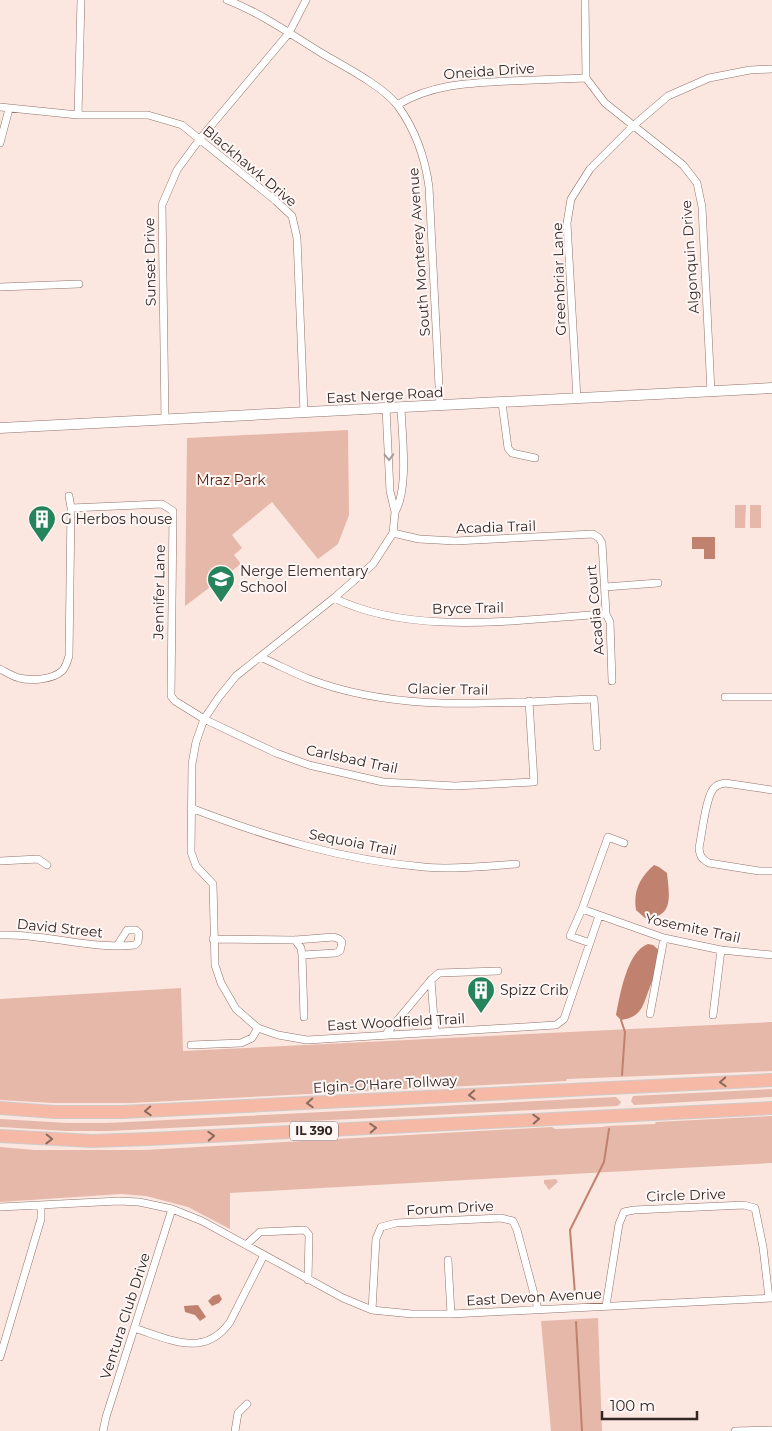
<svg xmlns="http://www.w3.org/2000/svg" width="772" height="1431" viewBox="0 0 772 1431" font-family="Montserrat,sans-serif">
  <rect width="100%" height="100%" fill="#fbe6e0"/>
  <!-- green -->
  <path fill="#e5b8aa" d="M348,430L349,515L338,544L318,559L272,502L232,535L242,548L234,555L241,564L185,606L187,438Z
    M735,505H746L745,528H735Z
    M750,505H761V528H750Z
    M181,988L183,1051L772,1022V1071L567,1079L566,1081L130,1103H54L0,1100V999Z
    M772,1089V1097L634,1105L631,1101L633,1096Z
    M616,1097L621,1102L620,1104L617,1106L108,1131H66L0,1127V1119L67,1123H108Z
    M772,1116V1163L230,1193V1229L188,1207L146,1196L121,1194L0,1202V1147L34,1150H145L552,1127L555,1129L602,1127L608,1126L655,1124L656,1122Z
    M556,1179L558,1182L549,1190L544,1183V1180Z
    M598,1318L602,1431H551L541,1321Z"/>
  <!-- water -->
  <path fill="#c0826e" d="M692,537H715V559H704V549H692Z
    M654,865L659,867L667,873C669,894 675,918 645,918L636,910C633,891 640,877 654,865Z
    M648,944L653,945L659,950C658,966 655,973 650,987C643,1004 643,1017 621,1020L616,1015C620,995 627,951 648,944Z
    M219,1294L222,1299L219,1303L212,1306L208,1301L213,1296Z
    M198,1305L206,1317L200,1321L195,1315L185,1312L184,1306Z"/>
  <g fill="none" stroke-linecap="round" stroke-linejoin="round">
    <!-- stream -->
    <path stroke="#c0826e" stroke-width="2" d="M621,1020L625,1032L622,1075
      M575,1294L570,1230L604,1162L609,1129
      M576,1322L582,1431"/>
    <!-- minor casing -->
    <g stroke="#91736a" stroke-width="8">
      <path id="minor" d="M227,0C261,13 292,35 323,54C345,67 383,86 398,106C416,131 425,157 429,187L440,406
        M585,0L586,78L605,103L683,165L697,183L702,207L711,392
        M397,105C432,84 469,83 509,81C535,80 560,79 586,78
        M0,107L78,115H148L182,125L276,201L292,216L297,238L304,413
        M78,115L81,0
        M0,143L9,109
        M0,287L79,284
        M577,399L567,223L571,199L590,169L633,126L668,96L709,78L750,70L772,69
        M502,403L508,448L512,453L535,458
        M386,408L390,491L395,512C409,488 402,435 401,408
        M165,420L162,205L177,170L199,140L289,33L306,0
        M69,496L71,508
        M395,512L393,533L373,564L334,598L236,676L219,697L204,719L196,742L192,764L191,852L196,866L213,884L215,965L221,983L236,1009L258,1028L278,1035L307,1040L556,1025L564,1019L599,916
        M393,533L419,539L455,541L593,534L599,538L602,543L606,614L610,622L612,681
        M605,587L658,583
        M334,598C414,637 520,619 606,614
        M260,657C277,664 293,673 309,679C400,714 499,702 594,699L597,747
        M0,669C6,672 12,676 19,678C31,681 52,680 62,671C66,667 67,662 69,656L71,508L162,504L173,511L171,696L175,701L204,719L276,753L309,765L383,782L455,786L534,782L529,701
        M725,697H772
        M772,790L725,783C720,784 715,785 712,791C705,802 702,834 699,848C700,857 702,859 709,863L759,871H772
        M191,808C267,837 342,860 424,867C454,870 486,866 516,864
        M0,861L38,859L47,865
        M582,909L664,938L721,950L772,955
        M0,935C45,933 90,950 135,945L138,942L139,933L136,930H127L117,946
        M213,939L295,940L334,937L339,939L342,942L340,951L336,953L302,955
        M295,940L301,948L302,955L304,1017
        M590,943L570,936L582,909L608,837L624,843
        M431,980L435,1032
        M650,1014L664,938
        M713,1015L721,950
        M386,1034L431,980L439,973L498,971
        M191,1045L241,1043L252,1038L258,1028
        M0,1207L119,1201L139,1202L172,1209L202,1221L343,1298L372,1310L412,1314H451L772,1298
        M246,1245L260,1232L305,1230L309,1235L308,1280
        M448,1260L451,1314
        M606,1306L619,1224L624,1212L634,1210L744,1205L755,1208L763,1247L769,1298
        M372,1310L376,1239L381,1227L396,1223L501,1218L513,1221L517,1230L538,1309
        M134,1328C169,1339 204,1359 230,1322L264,1255
        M0,1357L41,1219V1205
        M103,1431L106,1417L172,1209
        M235,1431L238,1413L247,1404
        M735,1431L772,1430"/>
    </g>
    <!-- secondary casing -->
    <g stroke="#91736a" stroke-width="11">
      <path id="secondary" d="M0,428L772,388"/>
    </g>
    <!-- motorway casing -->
    <g stroke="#cecbca" stroke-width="14">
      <path id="motorway" d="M0,1108L55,1112H122L772,1080
        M0,1136L92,1141L149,1139L772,1108"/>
    </g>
    <!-- minor -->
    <use href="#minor" stroke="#fff" stroke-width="7"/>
    <!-- secondary -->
    <use href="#secondary" stroke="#fff" stroke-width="10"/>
    <!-- motorway -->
    <use href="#motorway" stroke="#f5b9a6" stroke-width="12"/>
  </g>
  <!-- one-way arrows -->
  <defs><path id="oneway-chevron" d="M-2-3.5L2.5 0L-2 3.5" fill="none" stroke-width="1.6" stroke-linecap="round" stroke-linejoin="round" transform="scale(1.25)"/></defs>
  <use stroke="#a39e9c" href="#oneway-chevron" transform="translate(389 457) rotate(88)"/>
  <g stroke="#8a695e">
    <use href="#oneway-chevron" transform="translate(723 1082) rotate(177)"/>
    <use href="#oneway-chevron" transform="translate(472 1095) rotate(177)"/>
    <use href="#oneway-chevron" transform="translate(310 1103) rotate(177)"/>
    <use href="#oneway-chevron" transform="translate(148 1111) rotate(177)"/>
    <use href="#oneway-chevron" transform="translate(536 1119) rotate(-3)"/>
    <use href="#oneway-chevron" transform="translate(373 1128) rotate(-3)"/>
    <use href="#oneway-chevron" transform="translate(211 1136) rotate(-3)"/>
    <use href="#oneway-chevron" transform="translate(49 1139) rotate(1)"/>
  </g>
  <!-- icons -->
  <defs>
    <g id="building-pin" transform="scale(1.4375)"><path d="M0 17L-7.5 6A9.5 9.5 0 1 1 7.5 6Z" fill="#25845b" stroke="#fef7f5"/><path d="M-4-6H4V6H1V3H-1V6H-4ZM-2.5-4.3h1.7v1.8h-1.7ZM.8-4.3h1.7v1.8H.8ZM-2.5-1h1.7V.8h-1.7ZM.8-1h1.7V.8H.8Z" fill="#fff"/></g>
    <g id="school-pin" transform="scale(1.4375)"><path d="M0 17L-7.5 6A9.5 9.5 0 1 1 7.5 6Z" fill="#25845b" stroke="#fef7f5"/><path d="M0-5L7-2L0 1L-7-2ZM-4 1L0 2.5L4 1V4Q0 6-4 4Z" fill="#fff"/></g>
  </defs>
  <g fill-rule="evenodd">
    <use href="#building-pin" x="42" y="519"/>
    <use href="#school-pin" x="221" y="579"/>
    <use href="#building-pin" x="481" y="990"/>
  </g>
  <g text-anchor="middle" stroke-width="4" stroke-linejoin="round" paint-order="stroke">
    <!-- shield labels -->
    <rect fill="#fef7f5" stroke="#706562" stroke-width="1" x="290" y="1121.5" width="48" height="19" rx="4"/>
    <g font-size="12" font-weight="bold" fill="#332723">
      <text x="314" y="1135">IL 390</text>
    </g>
    <!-- street labels -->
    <g font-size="14" fill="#332723" stroke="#fef7f5">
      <text transform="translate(489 71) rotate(-4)" y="5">Oneida Drive</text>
      <text transform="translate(250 166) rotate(40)" y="5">Blackhawk Drive</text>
      <text transform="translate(419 252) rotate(-94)" y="5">South Monterey Avenue</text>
      <text transform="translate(690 257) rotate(-94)" y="5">Algonquin Drive</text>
      <text transform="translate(150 262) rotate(-91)" y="5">Sunset Drive</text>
      <text transform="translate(559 279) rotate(-92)" y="5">Greenbriar Lane</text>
      <text transform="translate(385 395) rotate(-3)" y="5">East Nerge Road</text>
      <text transform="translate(496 527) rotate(-2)" y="5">Acadia Trail</text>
      <text transform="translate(159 592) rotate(-89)" y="5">Jennifer Lane</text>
      <text transform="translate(468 608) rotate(-1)" y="5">Bryce Trail</text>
      <text transform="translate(595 610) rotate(-95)" y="5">Acadia Court</text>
      <text transform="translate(448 689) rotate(1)" y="5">Glacier Trail</text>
      <text transform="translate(352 759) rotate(12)" y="5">Carlsbad Trail</text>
      <text transform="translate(353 842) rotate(11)" y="5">Sequoia Trail</text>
      <text transform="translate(60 928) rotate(6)" y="5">David Street</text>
      <text transform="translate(693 928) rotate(12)" y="5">Yosemite Trail</text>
      <text transform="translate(396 1022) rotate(-3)" y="5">East Woodfield Trail</text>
      <text transform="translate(385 1084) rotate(-3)" y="5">Elgin-O'Hare Tollway</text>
      <text transform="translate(686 1195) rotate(-2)" y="5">Circle Drive</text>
      <text transform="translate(450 1208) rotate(-3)" y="5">Forum Drive</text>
      <text transform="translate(534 1297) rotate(-3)" y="5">East Devon Avenue</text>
      <text transform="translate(125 1316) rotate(-72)" y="5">Ventura Club Drive</text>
    </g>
    <!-- park labels -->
    <g font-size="14" fill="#591f0c" stroke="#fef7f5">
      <text x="231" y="485">Mraz Park</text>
    </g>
    <!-- poi labels -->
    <g font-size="14" fill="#332723" stroke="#fef7f5" text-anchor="start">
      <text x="61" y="524">G Herbos house</text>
      <text x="240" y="576">Nerge Elementary<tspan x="240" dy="16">School</tspan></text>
      <text x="500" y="995">Spizz Crib</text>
    </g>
  </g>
  <!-- scale -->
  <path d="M602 1411v8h95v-8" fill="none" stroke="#332723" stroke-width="2.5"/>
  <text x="610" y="1411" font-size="15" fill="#332723" stroke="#fef7f5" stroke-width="4" paint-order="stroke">100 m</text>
</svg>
